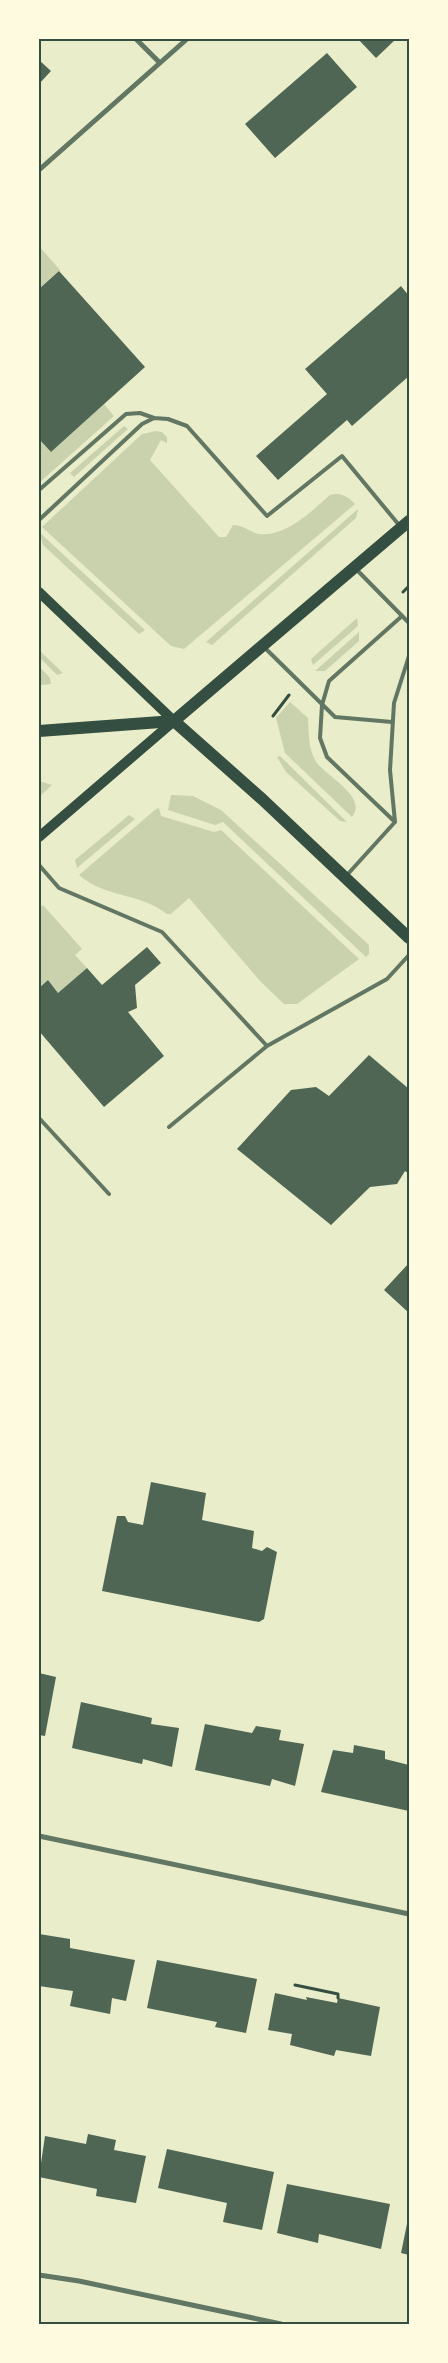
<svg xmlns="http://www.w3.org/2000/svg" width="448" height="2363" viewBox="0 0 448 2363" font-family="Commissioner,sans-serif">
  <rect width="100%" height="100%" fill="#e9edc9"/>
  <!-- green -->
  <path fill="#cad2ad" d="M39,246L60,270L39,289Z
    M104,404L114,416L39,483V439L51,452Z
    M124,426L128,429L74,477L70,473Z
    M156,431L162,432L167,437V443L161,440L150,460L219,537H226L233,525C243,525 250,532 259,534C286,537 312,511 330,495C341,492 347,496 355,504L184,649L171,646L42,527L142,434Z
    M358,509L356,518L212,645L206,642Z
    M39,532L145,630L139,634L43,545Z
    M357,618L358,626L313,665L311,659Z
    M359,632V641L325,671H315Z
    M39,650L63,673L57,675L39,657Z
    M39,666L50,678L51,684L39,685Z
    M290,702L308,718C309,733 308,746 315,760C323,775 369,796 352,817L285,753L276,718Z
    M280,756L347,822L340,821L286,772L277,757Z
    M39,781L52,785L39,797Z
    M171,795L193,796L221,810L369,945V954L366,957L223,822L215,825L168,810Z
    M159,808L161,816L214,832L221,830L359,959L297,1004H284L261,982L189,898L171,914H167C138,892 108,899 79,875L156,809Z
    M129,815L135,819L77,868L75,860Z
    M43,905L82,949L75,955L87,968L58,993L48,980L39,988V909Z"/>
  <!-- building -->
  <path fill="#4f6655" d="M358,39H396L376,58Z
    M327,53L357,87L275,158L245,124Z
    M39,60L51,71L39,84Z
    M59,271L145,367L51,452L39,439V289Z
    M401,286L409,296V376L352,426L347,420L278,480L256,456L327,394L305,369Z
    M147,947L161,963L135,985L137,1008L128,1012L164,1056L104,1107L39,1031V988L48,980L58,993L87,968L102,985Z
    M369,1055L409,1089V1174L405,1171L397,1184L370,1187L331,1225L237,1149L291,1090L316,1087L329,1096Z
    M409,1263V1313L384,1290Z
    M151,1482L206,1493L202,1520L254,1531L252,1548L262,1551L267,1547L277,1552L264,1619L259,1622L102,1591L117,1516H125L128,1522L143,1525Z
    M39,1673L56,1677L45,1736L39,1735Z
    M81,1702L152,1718L151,1724L179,1728L172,1767L143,1759L142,1764L72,1748Z
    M205,1724L252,1733L256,1726L281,1730L279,1740L304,1744L295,1786L272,1779L270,1786L195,1770Z
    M354,1745L385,1751V1759L409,1765V1811L321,1792L333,1750L353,1753Z
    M39,1934L70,1939V1948L135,1960L126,2001L112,1998L110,2014L70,2006L73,1991L39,1986Z
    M157,1960L257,1979L246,2033L215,2027L217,2022L147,2008Z
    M275,1993L307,2000L306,1997L337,2003L338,1998L380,2007L371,2056L336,2050L334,2056L290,2045L292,2034L268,2030Z
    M88,2134L116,2140L114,2150L146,2156L136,2203L96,2196L97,2189L39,2177L45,2136L86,2144Z
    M167,2149L274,2172L262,2230L223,2222L227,2203L158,2188Z
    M287,2184L390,2204L381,2249L319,2234L318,2243L277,2233Z
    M408,2219H409V2255L401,2253Z"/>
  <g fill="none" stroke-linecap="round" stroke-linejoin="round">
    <!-- path -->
    <path stroke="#344e41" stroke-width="3" d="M403,592L409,586
      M273,716L289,695
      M295,1985L338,1994V1998"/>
    <!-- service -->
    <path stroke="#617663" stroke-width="4" d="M39,490L126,414L140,413L154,418
      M39,520L142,424L154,418L168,419L187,426L267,516L342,456L399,525
      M356,569L409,623
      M264,647L335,717L392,722
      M395,822L327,757L320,738L322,705L329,681L402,616
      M39,865L59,888L162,932L267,1046L387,979L409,955
      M347,875L395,822L390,770L394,703L409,656
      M39,1118L109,1194
      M169,1127L267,1046"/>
    <!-- minor -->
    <path stroke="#617663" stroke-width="5" d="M136,39L159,62
      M39,170L187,39
      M39,1836L409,1914
      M39,2275L79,2281L281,2324"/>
    <!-- secondary -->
    <path stroke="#344e41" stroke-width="10" d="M39,592L174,721L39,837"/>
    <!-- primary -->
    <path stroke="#344e41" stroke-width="12" d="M174,721L262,799L409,938
      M174,721L409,521
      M39,731L174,721"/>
  </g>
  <!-- border -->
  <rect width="448" height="2363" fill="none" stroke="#fefae0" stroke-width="80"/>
  <rect x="40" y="40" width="368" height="2283" fill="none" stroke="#344e41" stroke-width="2"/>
</svg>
